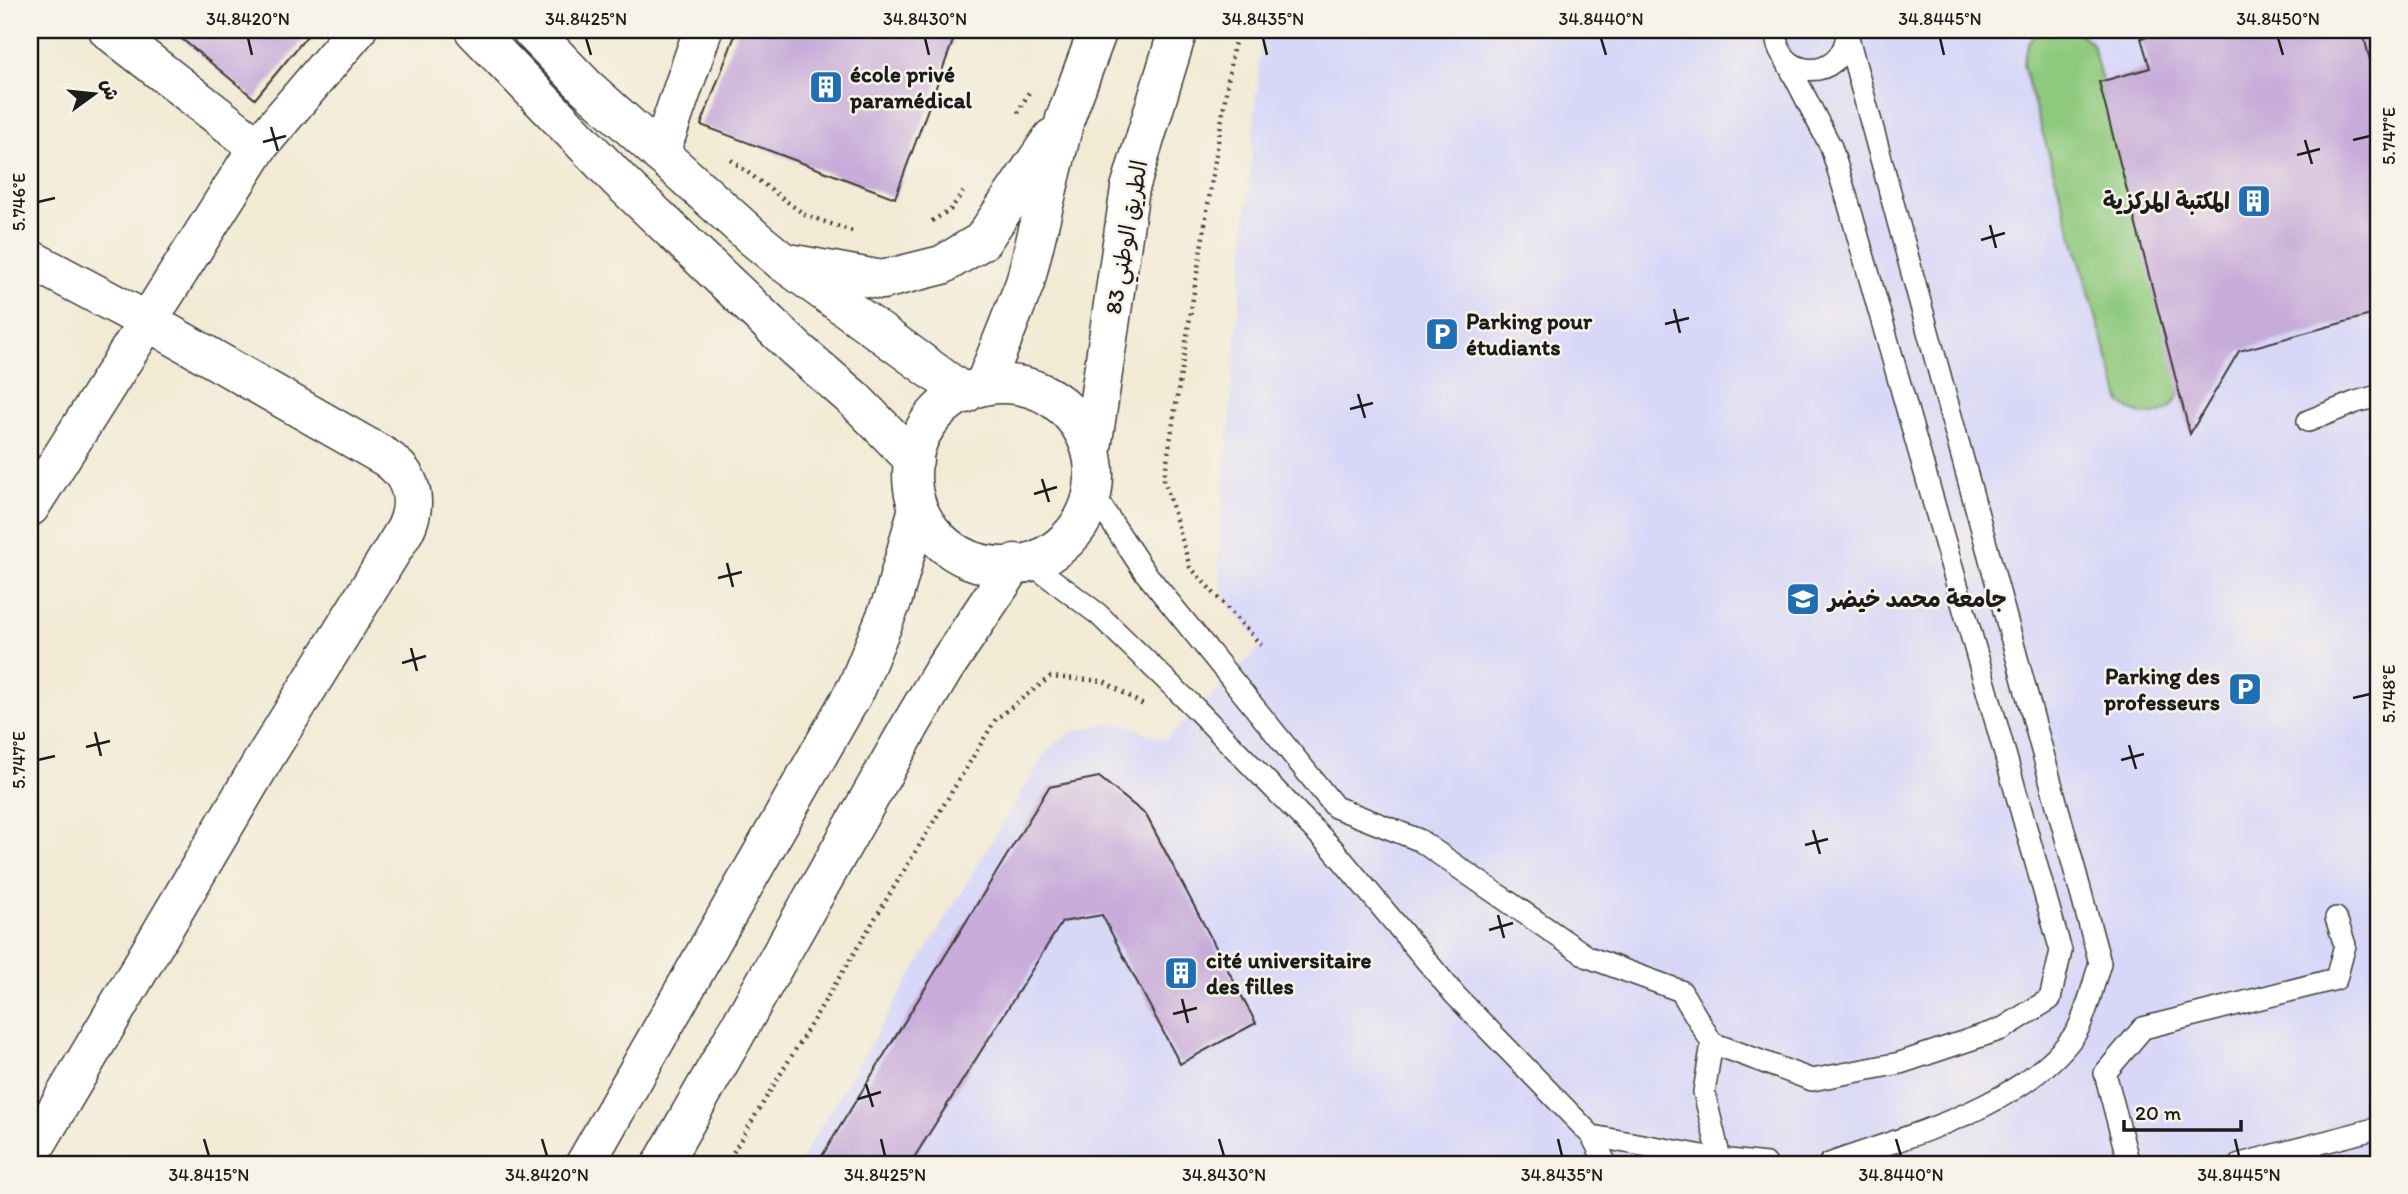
<svg xmlns="http://www.w3.org/2000/svg" width="2408" height="1194" viewBox="0 0 2408 1194" font-family="Itim,'Playpen Sans Arabic',sans-serif">
  <rect width="100%" height="100%" fill="#f7f3e8"/>
  <filter id="ink" filterUnits="userSpaceOnUse"><feTurbulence type="fractalNoise" baseFrequency=".0143" numOctaves="2"/><feDisplacementMap in="SourceGraphic" scale="14" xChannelSelector="R" yChannelSelector="G"/><feConvolveMatrix kernelMatrix="1 2 1 2 8 2 1 2 1" color-interpolation-filters="sRGB"/></filter>
  <filter id="wash" filterUnits="userSpaceOnUse"><feTurbulence type="fractalNoise" baseFrequency=".00686" numOctaves="4" result="noise"/><feDisplacementMap in="SourceGraphic" scale="28" xChannelSelector="R" yChannelSelector="G"/><feGaussianBlur stdDeviation="1.57" result="paint"/><feColorMatrix in="noise" values="0 0 0 0 0 0 0 0 0 0 0 0 0 0 0 0 0 1.4 0 .05"/><feComposite in="paint" operator="in"/></filter>
  <g filter="url(#wash)">
    <rect width="100%" height="100%" fill="#f2ead4"/>
    <!-- built -->
    <path fill="#d8d7f8" d="M1262,30H2378V1164H798L1043,756L1054,744L1073,732L1109,723L1124,724L1165,740L1262,646L1233,609L1222,590L1218,559Z"/>
    <!-- grass -->
    <path fill="#8ec97d" stroke="#55724c" stroke-width="2" d="M2046,30C2065,30 2078,28 2092,44L2182,380C2177,416 2148,425 2121,403L2023,65C2025,49 2029,34 2046,30Z"/>
    <g id="blocks">
      <!-- building -->
      <path fill="#c7abd9" d="M171,30H312L255,99Z
        M737,30H957L895,198L701,125Z
        M2172,30H2362L2378,90V313L2239,351L2190,434L2099,82L2150,68L2141,38Z
        M1099,777L1146,815L1256,1023L1180,1064L1102,915L1062,922L910,1164H817L1049,787Z"/>
    </g>
  </g>
  <g filter="url(#ink)">
    <use href="#blocks" fill-opacity="0" stroke="#3c3b38" stroke-width="2"/>
    <g fill="none" stroke-linecap="round" stroke-linejoin="round">
      <!-- service casing -->
      <g stroke="#3c3b38" stroke-width="24">
        <path id="service" d="M1776,30C1775,80 1842,84 1847,34
          M2308,421L2356,402L2378,396
          M1093,494L1144,571L1335,807L1419,840L1588,957L1681,991L1712,1043L1704,1092L1720,1159L1723,1164
          M1030,563L1098,614L1196,709L1333,849L1455,995L1592,1136L1606,1164
          M1712,1043L1812,1080L1900,1063L2002,1029L2050,999L2061,951L1849,205L1831,147L1786,60
          M1592,1136L1720,1159L1766,1164
          M1829,1164C1909,1135 2024,1107 2075,1034C2085,1020 2094,981 2100,963L1847,34
          M2129,1164L2105,1073L2143,1028L2336,979L2345,945L2336,918
          M2240,1164L2378,1128"/>
      </g>
      <!-- minor casing -->
      <g stroke="#3c3b38" stroke-width="41">
        <path id="minor" d="M108,30L258,147
          M660,154L703,30
          M30,259L147,321L385,457C412,475 419,501 405,530L262,762L30,1155
          M30,507L258,147L357,30"/>
      </g>
      <!-- primary casing -->
      <g stroke="#3c3b38" stroke-width="41">
        <path id="primary" d="M474,30L620,181L796,349L855,400L914,460
          M531,30L586,87L755,239L783,262L965,394"/>
      </g>
      <!-- trunk casing -->
      <g stroke="#3c3b38" stroke-width="41">
        <path id="trunk" d="M783,262L882,280L942,265L982,241L1052,138
          M912 475a91 91 0 1 1 182 0a91 91 0 1 1-182 0Z
          M984,386L1025,283L1065,119L1098,30
          M1092,448L1130,188L1178,30
          M585,1164L857,687L893,599L918,508
          M662,1164L913,721L944,669L1015,563"/>
      </g>
      <!-- path -->
      <path stroke="#3c3b38" stroke-width="4.5" stroke-dasharray="2 5" stroke-linecap="butt" d="M1239,30L1233,49L1164,479L1190,567L1262,646
        M1018,113L1030,90
        M731,160L805,215L855,232
        M932,221L951,209L963,192
        M726,1164L996,719L1050,677L1104,681L1145,706"/>
      <!-- service -->
      <use href="#service" stroke="#fff" stroke-width="21"/>
      <!-- minor -->
      <use href="#minor" stroke="#fff" stroke-width="38"/>
      <!-- primary -->
      <use href="#primary" stroke="#fff" stroke-width="38"/>
      <!-- trunk -->
      <use href="#trunk" stroke="#fff" stroke-width="38"/>
    </g>
  </g>
  <!-- ticks -->
  <path fill="none" stroke="#1c1c1c" stroke-width="2.5" d="M248,38L252,55M586,38L591,55M925,38L929,55M1263,38L1267,55M1601,38L1606,55M1940,38L1944,55M2278,38L2283,55M271,127L278,151M2305,140L2312,164M2353,140L2370,136M263,142L286,136M2297,155L2320,149M38,202L55,198M1990,225L1996,248M1981,240L2005,233M1674,309L1680,333M1665,324L1689,318M1358,394L1365,418M1350,409L1373,403M1042,479L1049,502M1034,494L1057,487M727,563L733,587M718,578L742,572M411,648L417,671M402,663L426,656M2353,698L2370,694M95,732L101,756M2129,745L2136,769M86,747L110,741M38,760L55,756M2121,760L2144,754M1813,830L1820,854M1805,845L1828,839M1498,915L1504,938M1489,930L1513,923M1182,999L1188,1023M1173,1014L1197,1008M866,1084L873,1107M858,1099L881,1092M204,1139L209,1156M542,1139L547,1156M881,1139L885,1156M1219,1139L1224,1156M1558,1139L1562,1156M1896,1139L1901,1156M2235,1139L2239,1156"/>
  <!-- icons -->
  <defs>
    <g id="building-square" transform="scale(1.75)"><rect x="-9" y="-9" width="18" height="18" rx="4" fill="#1f6fb2" stroke="#f7f3e8"/><path d="M-4-6H4V6H1V3H-1V6H-4ZM-2.5-4.3h1.7v1.8h-1.7ZM.8-4.3h1.7v1.8H.8ZM-2.5-1h1.7V.8h-1.7ZM.8-1h1.7V.8H.8Z" fill="#fff"/></g>
    <g id="parking-square" transform="scale(1.75)"><rect x="-9" y="-9" width="18" height="18" rx="4" fill="#1f6fb2" stroke="#f7f3e8"/><path d="M-3.5-5.5H1a3.5 3.5 0 0 1 0 7H-1V5.5H-3.5ZM-1-3.4V-.6H.8a1.4 1.4 0 0 0 0-2.8Z" fill="#fff"/></g>
    <g id="university-square" transform="scale(1.75)"><rect x="-9" y="-9" width="18" height="18" rx="4" fill="#1f6fb2" stroke="#f7f3e8"/><path d="M0-5L7-2L0 1L-7-2ZM-4 1L0 2.5L4 1V4Q0 6-4 4Z" fill="#fff"/></g>
  </defs>
  <g fill-rule="evenodd">
    <use href="#building-square" x="826" y="87"/>
    <use href="#building-square" x="2254" y="201"/>
    <use href="#parking-square" x="1442" y="334"/>
    <use href="#university-square" x="1803" y="599"/>
    <use href="#parking-square" x="2245" y="689"/>
    <use href="#building-square" x="1181" y="973"/>
  </g>
  <g text-anchor="middle" stroke-width="5" stroke-linejoin="round" paint-order="stroke">
    <!-- poi labels -->
    <g font-size="23" font-weight="bold" fill="#1c1c1c" stroke="#f7f3e8" text-anchor="start">
      <text x="850" y="82">école privé<tspan x="850" dy="26">paramédical</tspan></text>
      <text x="2230" y="209" text-anchor="end">المكتبة المركزية</text>
      <text x="1466" y="329">Parking pour<tspan x="1466" dy="26">étudiants</tspan></text>
      <text x="1828" y="607">جامعة محمد خيضر</text>
      <text x="2220" y="684" text-anchor="end">Parking des<tspan x="2220" dy="26">professeurs</tspan></text>
      <text x="1206" y="968">cité universitaire<tspan x="1206" dy="26">des filles</tspan></text>
    </g>
    <!-- street labels -->
    <g font-size="23" fill="#1c1c1c" stroke="#f7f3e8">
      <text transform="translate(1126 237) rotate(-80)" y="8">الطريق الوطني 83</text>
    </g>
  </g>
  <!-- margin -->
  <rect width="2408" height="1194" fill="none" stroke="#f7f3e8" stroke-width="77"/>
  <!-- north arrow -->
  <g transform="translate(94 94) rotate(75)" stroke="#f7f3e8" stroke-width="5" paint-order="stroke">
  <path d="M0-5L12 26L0 18L-12 26Z" fill="#1c1c1c"/>
  <text y="-10" font-size="19" font-weight="bold" text-anchor="middle" fill="#1c1c1c">ش</text>
  </g>
  <!-- scale -->
  <path d="M2124 1120v10h117v-10" fill="none" stroke="#1c1c1c" stroke-width="3.5"/>
  <text x="2135" y="1120" font-size="21" fill="#1c1c1c" stroke="#f7f3e8" stroke-width="5" paint-order="stroke">20 m</text>
  <rect x="38" y="38" width="2332" height="1118" fill="none" stroke="#1c1c1c" stroke-width="2.5"/>
  <g font-size="18" text-anchor="middle" fill="#1c1c1c">
    <text x="248" y="25">34.8420°N</text>
    <text x="586" y="25">34.8425°N</text>
    <text x="925" y="25">34.8430°N</text>
    <text x="1263" y="25">34.8435°N</text>
    <text x="1601" y="25">34.8440°N</text>
    <text x="1940" y="25">34.8445°N</text>
    <text x="2278" y="25">34.8450°N</text>
    <text transform="translate(2389 136) rotate(-90)" y="6">5.747°E</text>
    <text transform="translate(19 202) rotate(-90)" y="6">5.746°E</text>
    <text transform="translate(2389 694) rotate(-90)" y="6">5.748°E</text>
    <text transform="translate(19 760) rotate(-90)" y="6">5.747°E</text>
    <text x="209" y="1181">34.8415°N</text>
    <text x="547" y="1181">34.8420°N</text>
    <text x="885" y="1181">34.8425°N</text>
    <text x="1224" y="1181">34.8430°N</text>
    <text x="1562" y="1181">34.8435°N</text>
    <text x="1901" y="1181">34.8440°N</text>
    <text x="2239" y="1181">34.8445°N</text>
  </g>
</svg>
